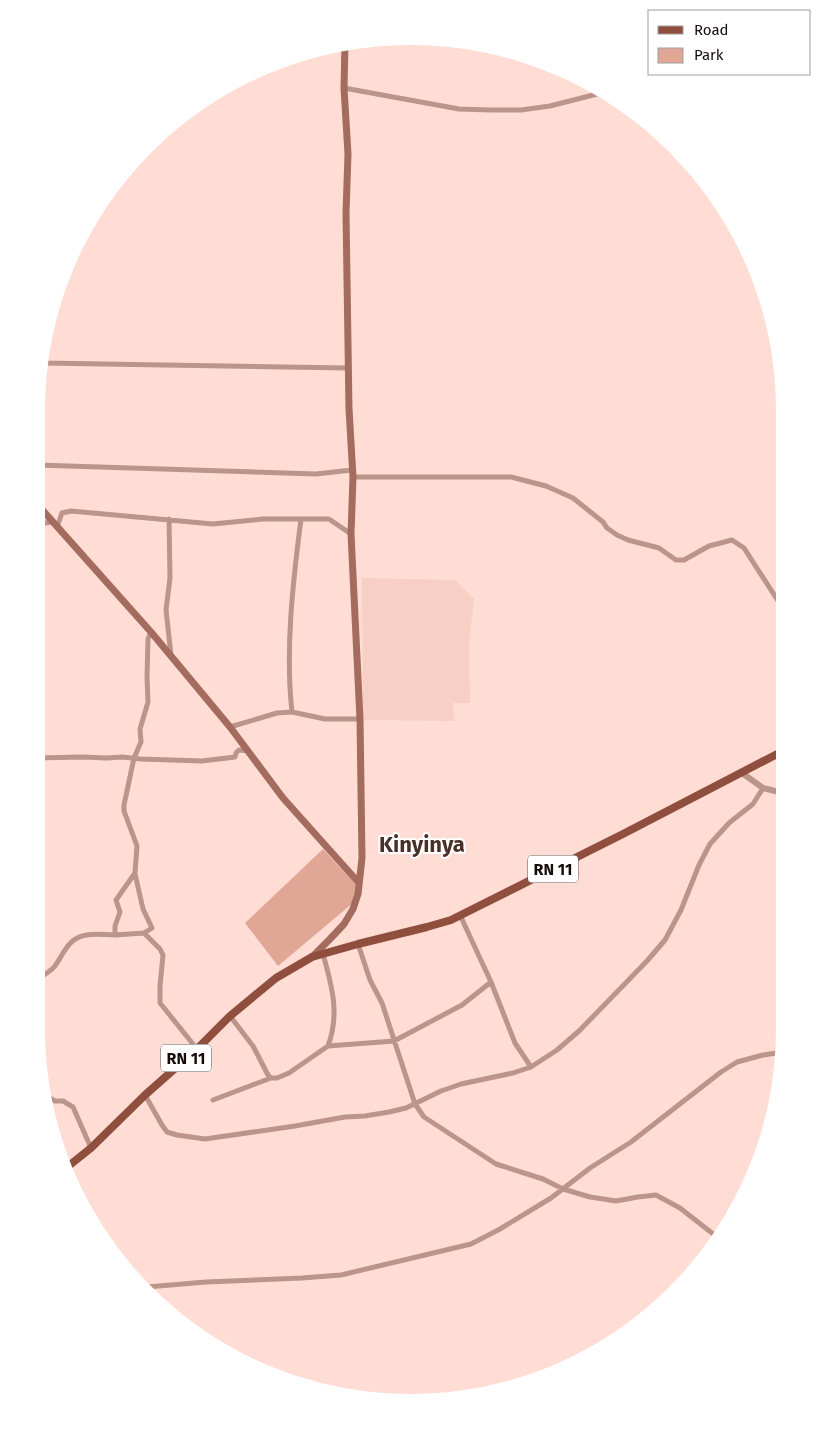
<svg xmlns="http://www.w3.org/2000/svg" width="821" height="1439" viewBox="0 0 821 1439" font-family="'Fira Sans',sans-serif">
  <rect width="100%" height="100%" fill="#ffddd4"/>
  <!-- built -->
  <path fill="#f7cfc4" d="M362,578L455,580L474,599L469,643L470,703H453L454,721L363,720Z"/>
  <!-- green -->
  <path fill="#e0a696" d="M323,849L356,885L354,902L278,966L245,923Z"/>
  <g fill="none" stroke-linecap="round" stroke-linejoin="round">
    <!-- minor -->
    <path stroke="#bb948a" stroke-width="5" d="M344,88L459,109L490,110H521L550,106L605,92
      M42,363L349,368
      M37,465L316,474L352,470
      M353,477H511L546,486L573,498L603,522L607,528L617,535L628,540L659,548L676,560H684L709,546L732,540L744,548L782,607
      M169,519L170,578L166,610L171,655
      M37,524L53,522
      M57,527L62,513L71,511L213,524L263,519H329L351,534
      M292,712C285,650 293,581 301,519
      M230,727L277,713L292,712L325,719H360
      M37,758L82,757L107,758L122,757L141,759L202,761L235,757L236,753L239,750L248,751
      M460,915L491,982L515,1043L531,1067
      M144,933L160,949L163,955L160,986V1003L197,1049
      M115,935L144,933L152,928L143,909L135,874
      M358,944L370,980L382,1003L415,1104L424,1117L496,1164L543,1179L563,1189L590,1197L616,1201L638,1197L656,1195L680,1208L717,1237
      M323,954C332,986 340,1014 328,1046
      M36,980C43,976 50,972 55,966C64,953 69,937 87,935C96,933 106,935 115,935V926L120,912L116,900L135,873L137,846L124,811V805L134,758L141,742L140,729L148,702L147,677L148,639L151,632
      M230,1016L253,1046L268,1075L271,1078H277L289,1073L328,1046L394,1041L462,1005L491,982
      M145,1095L162,1125L167,1132L177,1135L205,1139L295,1126L345,1117L365,1116L389,1112L406,1108L441,1091L461,1084L513,1073L531,1067L557,1050L579,1031L647,961L665,940L681,910L699,865L710,844L729,823L753,804L763,788
      M48,1097L55,1101H63L73,1107L91,1148
      M213,1100L271,1078
      M147,1287L206,1282L302,1278L341,1275L471,1244L500,1229L551,1198L590,1168L631,1142L721,1072L737,1062L763,1055L784,1052"/>
    <!-- tertiary -->
    <path stroke="#bb948a" stroke-width="6" d="M742,773L763,788L783,793"/>
    <!-- secondary -->
    <path stroke="#a36c5e" stroke-width="7" d="M37,504L151,632L230,727L283,798L359,883
      M312,957L330,939L344,924L353,909L358,894L362,858L360,719L351,534L353,477L349,409L346,213L348,154L344,88L345,44"/>
    <!-- primary -->
    <path stroke="#904f3e" stroke-width="8" d="M66,1168L91,1148L145,1095L197,1049L230,1016L276,978L312,957L358,944L427,927L451,920L623,834L783,751"/>
  </g>
  <g text-anchor="middle" stroke-width="4" stroke-linejoin="round" paint-order="stroke">
    <!-- shield labels -->
    <g fill="#fff" stroke="#5d5553" stroke-width="1">
      <rect x="528" y="855.5" width="50" height="27" rx="4"/>
      <rect x="161" y="1044.5" width="50" height="27" rx="4"/>
    </g>
    <g font-size="16" font-weight="bold" fill="#170c09">
      <text x="553" y="875">RN 11</text>
      <text x="186" y="1064">RN 11</text>
    </g>
    <!-- district labels -->
    <g font-size="22" font-weight="bold" fill="#493029" stroke="#fff">
      <text x="422" y="852">Kinyinya</text>
    </g>
  </g>
  <!-- crop -->
  <path d="M0 0H821V1439H0ZM410 45H411A365 365 0 0 1 776 410V1029A365 365 0 0 1 411 1394H410A365 365 0 0 1 45 1029V410A365 365 0 0 1 410 45Z" fill="#fff" fill-rule="evenodd"/>
  <!-- legend -->
  <rect x="648" y="10" width="162" height="65" fill="#ffffff" stroke="#a29e9d"/>
  <rect x="658" y="26" width="25" height="8" fill="#904f3e" stroke="#a29e9d"/>
  <text x="694" y="35" font-size="15" fill="#170c09">Road</text>
  <rect x="658" y="48" width="25" height="15" fill="#e0a696" stroke="#a29e9d"/>
  <text x="694" y="60" font-size="15" fill="#170c09">Park</text>
</svg>
